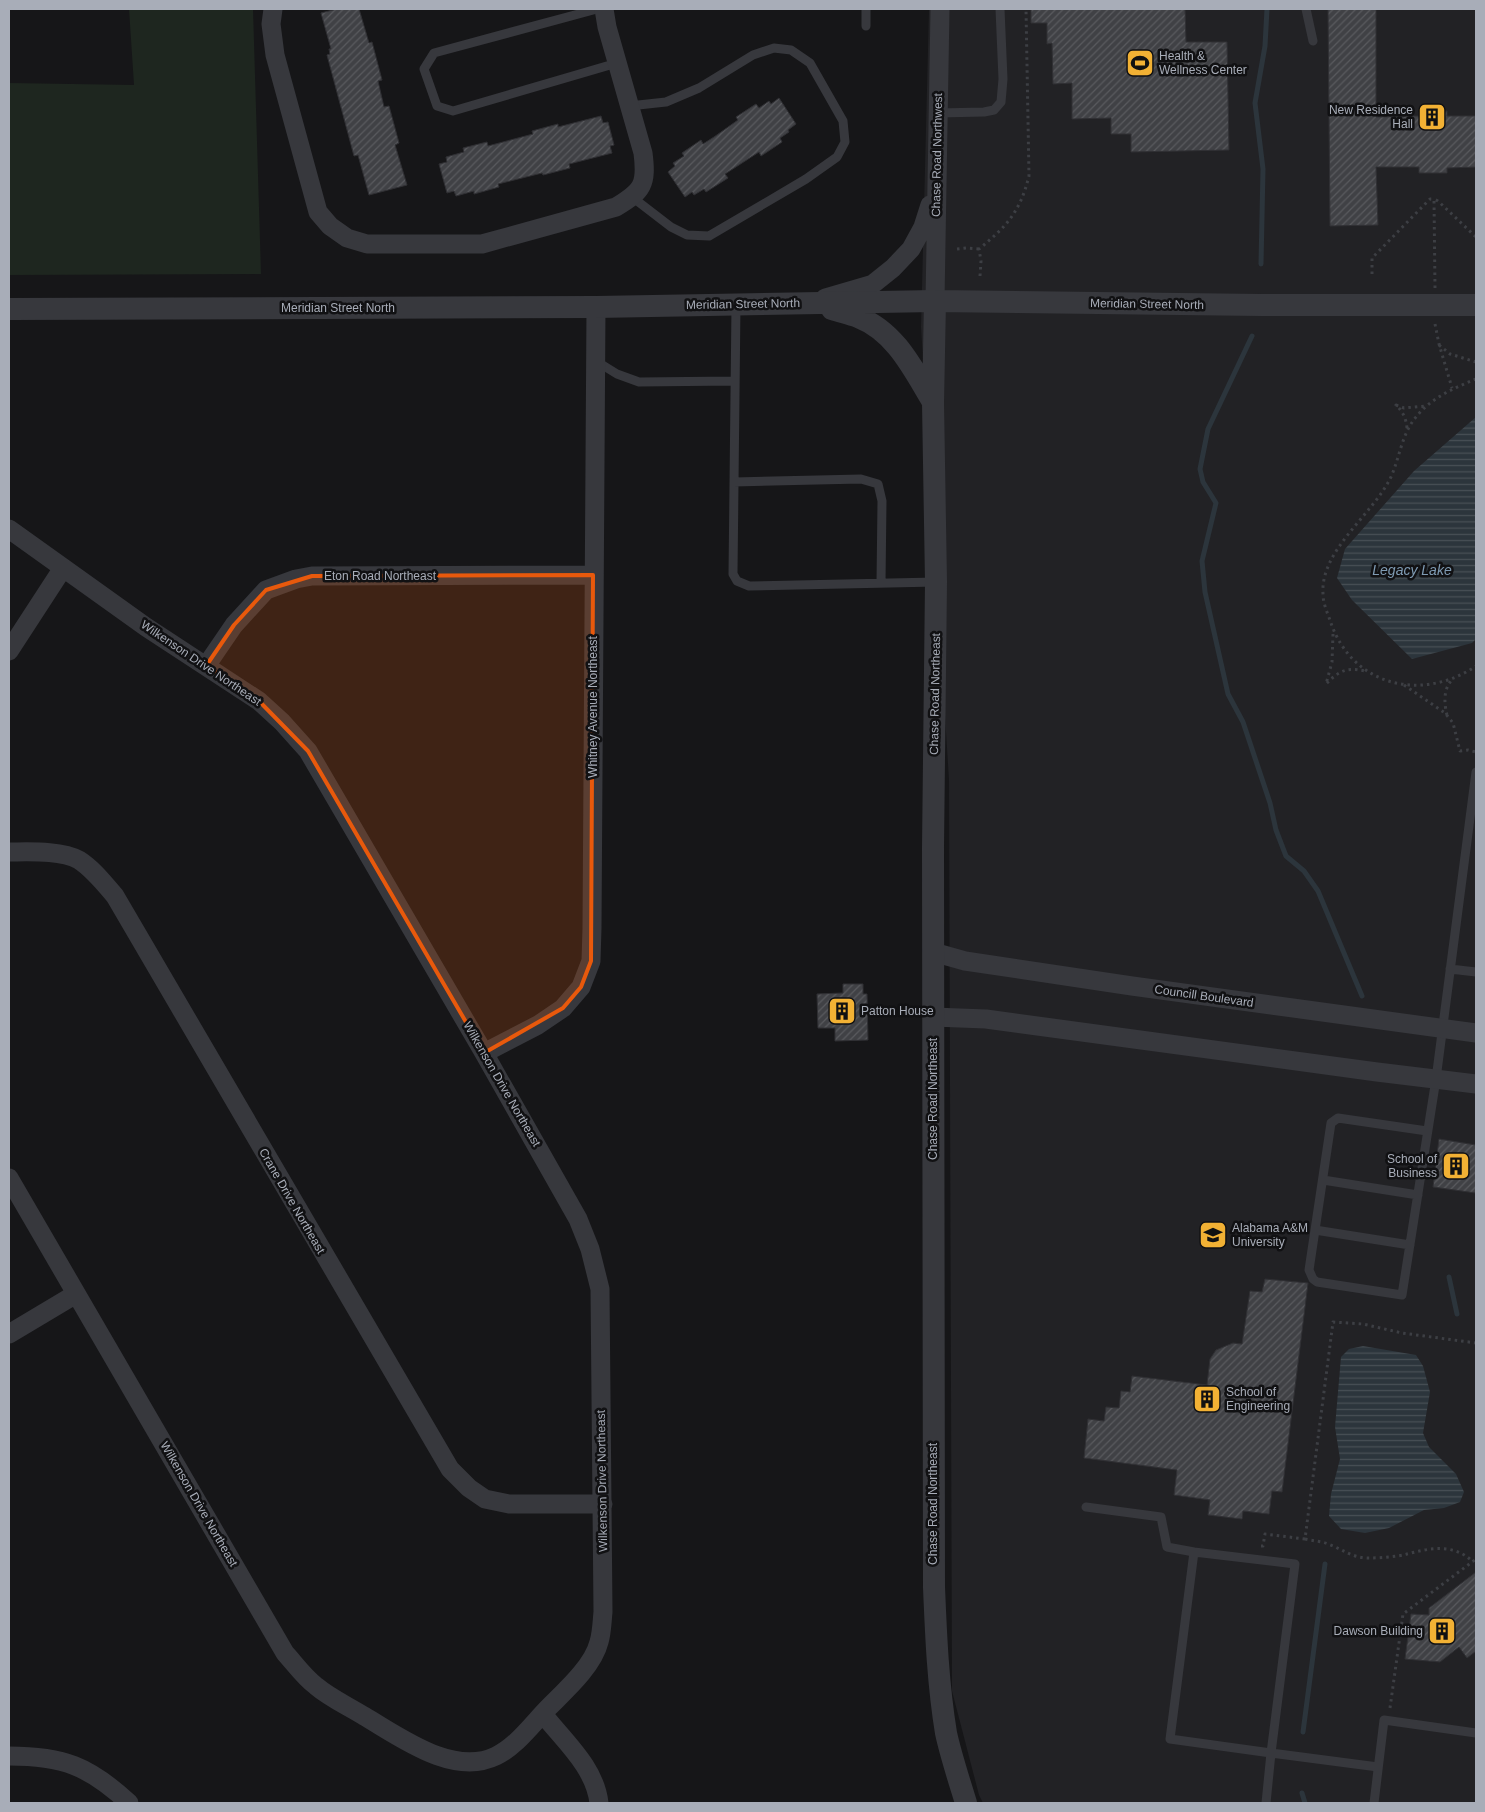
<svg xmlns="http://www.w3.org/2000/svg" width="1485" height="1812" viewBox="0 0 1485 1812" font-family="Helvetica,sans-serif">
  <defs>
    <pattern id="water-rules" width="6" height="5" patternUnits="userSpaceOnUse" patternTransform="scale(1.25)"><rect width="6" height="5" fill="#2c353c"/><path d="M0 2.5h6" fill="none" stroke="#485056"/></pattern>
    <pattern id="building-hatch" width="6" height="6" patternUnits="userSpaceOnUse" patternTransform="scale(1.25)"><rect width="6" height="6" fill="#404145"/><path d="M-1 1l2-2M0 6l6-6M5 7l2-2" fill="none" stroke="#595a5e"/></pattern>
  </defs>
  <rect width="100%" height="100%" fill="#161618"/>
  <!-- built -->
  <path fill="#222225" d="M929,9H1476V1803H983L979,1795L952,1691L949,780L921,327Z"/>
  <!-- grass -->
  <path fill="#1e261f" d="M129,9H253L261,274L9,275V83L134,85Z"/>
  <!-- water -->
  <path fill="url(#water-rules)" d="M1476,417V639L1472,643L1412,659L1352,600L1337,578L1345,549L1414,471Z
    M1363,1346L1416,1355L1423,1366L1430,1392L1423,1433L1429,1447L1456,1474L1464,1492L1460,1502L1444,1508L1424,1510L1389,1528L1365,1533L1341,1529L1329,1516L1331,1494L1340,1459L1335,1427L1341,1357L1349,1349Z"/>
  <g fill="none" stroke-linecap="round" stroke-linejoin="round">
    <!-- stream -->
    <path stroke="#2c353c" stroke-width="5" d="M1261,264L1263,169L1255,103L1265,46L1267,9
      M1252,336L1208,429L1200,469L1203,482L1216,503L1202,561L1205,592L1228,694L1243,722L1270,803L1276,830L1286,856L1304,871L1318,891L1362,996
      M1449,1277L1457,1314
      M1303,1732L1325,1564
      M1302,1793L1305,1803"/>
  </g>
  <!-- building -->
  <path fill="url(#building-hatch)" stroke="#303034" d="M337,9H359L369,43L372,42L382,80L378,81L384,107L389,106L399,143L395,145L407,185L369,195L358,155L354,156L327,55L330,54L329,49H331L321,13Z
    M1031,9H1185L1186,42H1227L1229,150L1131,152V134H1111V118L1072,119V83L1053,84L1052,43L1047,44V23H1031Z
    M1328,9H1376V117L1419,116V112L1447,111V116H1476V167L1447,168V173H1419V167H1376L1378,225L1330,226Z
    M779,98L796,124L788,130L789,132L780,138L782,142L761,156L759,152L725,174L728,178L706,192L704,189L694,195L692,192L685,197L668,172L675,166L673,163L684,156L682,153L701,140L703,144L714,137L738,120L736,117L756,104L759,108L769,101L771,104Z
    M601,116L603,123L608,122L614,145L610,146L612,153L569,164L570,168L543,175L542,173L498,184L499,187L474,194V191L456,196L454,191L447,193L439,164L447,162L446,157L464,152L463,148L487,142L488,146L533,134L532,131L558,124V127Z
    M843,984H863V994H867L868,1040L835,1041V1028H818L817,994L843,993Z
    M1439,1139L1476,1145V1193L1433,1187Z
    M1265,1279L1308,1283L1282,1492L1272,1491L1269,1514L1243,1511L1242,1519L1208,1515L1210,1500L1174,1495L1177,1470L1084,1458L1088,1419L1104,1421L1106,1407L1119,1408L1121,1391L1130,1392L1132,1376L1207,1385L1210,1359L1216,1350L1233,1343L1242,1344L1250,1291L1262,1292Z
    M1476,1572V1651L1467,1658L1459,1647L1440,1662L1405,1659L1411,1614L1429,1615V1608Z"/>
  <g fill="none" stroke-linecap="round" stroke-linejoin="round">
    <!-- path -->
    <path stroke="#3d3f44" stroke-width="3" stroke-dasharray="2.5 4" stroke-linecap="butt" d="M957,249L966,248L979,249
      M1372,274V258L1430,199H1434
      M980,276L981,261L979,249C1007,226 1020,212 1029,176L1026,9
      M1435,288L1434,199L1438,201L1476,237
      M1435,324L1439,344L1452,388
      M1439,345L1450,354L1476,362
      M1476,379C1454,388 1431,398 1416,417C1401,435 1400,458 1390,479C1371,516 1320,551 1323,594C1323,604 1328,614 1331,623C1353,687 1423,702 1476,666
      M1407,428C1406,418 1403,412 1396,405L1404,408L1426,406
      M1333,634L1332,662L1326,684C1339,671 1346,667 1365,671
      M1404,685L1445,713L1453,723L1460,751L1468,750L1476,752
      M1447,715C1444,703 1443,688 1453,679
      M1305,1539C1313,1541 1321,1541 1328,1544C1342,1549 1353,1558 1368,1558C1380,1558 1396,1557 1407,1554C1430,1548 1454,1543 1473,1562
      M1261,1546H1263L1265,1534L1305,1539L1333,1322L1363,1324L1402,1333L1476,1343
      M1390,1708L1403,1614L1476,1559"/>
    <!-- service -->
    <path stroke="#37383d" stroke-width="9" d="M597,9L434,53L424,69L437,106L453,111L617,63
      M866,9V26
      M1306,9L1313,41
      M629,106L666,102L699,88L753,55L774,48L791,50L810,63L843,121L845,142L837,157L806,179L709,236L687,235L671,227L632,197
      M938,113L984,112L994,110L1001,102L1003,79L1000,9
      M736,305L733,574L737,581L749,586L936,582
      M596,361L617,374L639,382L735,381
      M734,482L861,479L878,484L882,501L881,583
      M1450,969L1476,972
      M1427,1131L1338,1118L1331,1123L1309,1270L1313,1279L1317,1282L1402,1295L1436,1079L1476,772
      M1323,1180L1418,1195
      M1315,1230L1410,1245
      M1086,1507L1161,1517L1167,1547L1194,1552
      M1194,1552L1295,1564L1271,1753L1170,1739Z
      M1266,1803L1271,1753L1378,1767
      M1374,1803L1384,1720L1476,1733"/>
    <!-- minor -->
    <path stroke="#37383d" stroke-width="19" d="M273,9L271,24L275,55L318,212L330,226L347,238L367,244H482L616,207C643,191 647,184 643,153L607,27L604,9
      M825,298L873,284L893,268L911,249L923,227L930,205
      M935,301L940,9
      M9,529L146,627L259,701L282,722L308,751L484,1053L578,1219L590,1249L600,1289L603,1612C602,1621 602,1632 599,1642C593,1666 566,1690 549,1707C533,1723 517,1746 496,1756C453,1777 400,1737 364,1716C348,1706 330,1698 316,1686C304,1677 295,1664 285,1653L9,1178
      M9,651L63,568
      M206,666L234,625L266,590L296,579L312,576L593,575
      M9,852C28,852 61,850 79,860C93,869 104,883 115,896L450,1469L469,1488L485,1499L509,1504H603
      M933,952L965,961L1132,986L1476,1033
      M933,1017L986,1019L1377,1072L1476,1084
      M484,1053L538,1025L563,1008L581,987L591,961L592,928L596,307
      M9,1334L76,1294
      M543,1714C564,1741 595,1767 599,1803
      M9,1756C63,1756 89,1766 129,1803"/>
    <!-- tertiary -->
    <path stroke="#37383d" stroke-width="22" d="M935,301L933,403L936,582L933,848L934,1587C936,1636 938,1684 946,1733C951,1756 959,1780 966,1803
      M9,309L596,307L935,301L1261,305H1476
      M832,309C841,312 850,314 858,317C896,332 913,369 933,402"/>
  </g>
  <!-- marked area -->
  <path fill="#e8590c" fill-opacity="0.2" stroke="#e8590c" stroke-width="4" stroke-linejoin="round" d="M593,575L591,961L581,987L563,1008L484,1053L308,751L259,701L206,666L234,625L266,590L312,576Z"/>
  <!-- icons -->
  <defs>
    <g id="stadium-square" transform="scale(1.4375)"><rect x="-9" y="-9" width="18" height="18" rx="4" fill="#f2b134" stroke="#111113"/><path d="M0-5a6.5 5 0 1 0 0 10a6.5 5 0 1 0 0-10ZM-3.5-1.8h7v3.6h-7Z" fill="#111"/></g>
    <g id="building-square" transform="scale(1.4375)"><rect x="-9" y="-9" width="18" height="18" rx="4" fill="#f2b134" stroke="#111113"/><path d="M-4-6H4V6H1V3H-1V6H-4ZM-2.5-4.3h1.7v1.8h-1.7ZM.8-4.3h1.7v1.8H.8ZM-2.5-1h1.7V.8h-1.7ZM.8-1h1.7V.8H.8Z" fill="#111"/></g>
    <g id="university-square" transform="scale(1.4375)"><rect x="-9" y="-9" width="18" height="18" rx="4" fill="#f2b134" stroke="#111113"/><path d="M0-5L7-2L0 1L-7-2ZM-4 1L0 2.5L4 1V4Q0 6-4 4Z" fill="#111"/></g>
  </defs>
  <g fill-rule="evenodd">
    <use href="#stadium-square" x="1140" y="63"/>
    <use href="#building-square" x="1432" y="117"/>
    <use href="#building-square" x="842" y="1011"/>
    <use href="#building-square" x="1456" y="1166"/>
    <use href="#university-square" x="1213" y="1235"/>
    <use href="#building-square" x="1207" y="1399"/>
    <use href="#building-square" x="1442" y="1631"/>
  </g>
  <g text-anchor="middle" stroke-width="5" stroke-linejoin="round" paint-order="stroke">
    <!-- poi labels -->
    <g font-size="12" fill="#a8adb8" stroke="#111113" text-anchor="start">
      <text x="1159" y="60">Health &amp;<tspan x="1159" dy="14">Wellness Center</tspan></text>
      <text x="1413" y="114" text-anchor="end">New Residence<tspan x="1413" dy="14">Hall</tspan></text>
      <text x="861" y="1015">Patton House</text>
      <text x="1437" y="1163" text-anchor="end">School of<tspan x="1437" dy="14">Business</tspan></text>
      <text x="1232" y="1232">Alabama A&amp;M<tspan x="1232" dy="14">University</tspan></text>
      <text x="1226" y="1396">School of<tspan x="1226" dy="14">Engineering</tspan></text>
      <text x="1423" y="1635" text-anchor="end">Dawson Building</text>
    </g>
    <!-- street labels -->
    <g font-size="12" fill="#a8adb8" stroke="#111113">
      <text transform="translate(937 155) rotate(-89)" y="4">Chase Road Northwest</text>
      <text transform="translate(743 304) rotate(-1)" y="4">Meridian Street North</text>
      <text transform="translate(1147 304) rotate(1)" y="4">Meridian Street North</text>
      <text x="338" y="312">Meridian Street North</text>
      <text x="380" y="580">Eton Road Northeast</text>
      <text transform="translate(201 663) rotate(34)" y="4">Wilkenson Drive Northeast</text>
      <text transform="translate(935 694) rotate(-89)" y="4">Chase Road Northeast</text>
      <text transform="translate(593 707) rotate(-90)" y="4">Whitney Avenue Northeast</text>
      <text transform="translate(1204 996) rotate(8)" y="4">Councill Boulevard</text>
      <text transform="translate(502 1084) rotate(60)" y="4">Wilkenson Drive Northeast</text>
      <text transform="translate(933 1099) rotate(-90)" y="4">Chase Road Northeast</text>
      <text transform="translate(292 1201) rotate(60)" y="4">Crane Drive Northeast</text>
      <text transform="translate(602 1481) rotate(-91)" y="4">Wilkenson Drive Northeast</text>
      <text transform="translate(199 1504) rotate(60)" y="4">Wilkenson Drive Northeast</text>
      <text transform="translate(933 1504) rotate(-90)" y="4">Chase Road Northeast</text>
    </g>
    <!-- water labels -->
    <g font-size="14" font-style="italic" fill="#7f9bb3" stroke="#111113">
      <text x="1412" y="575">Legacy Lake</text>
    </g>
  </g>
  <!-- border -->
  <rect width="1485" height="1812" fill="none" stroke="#a8adb8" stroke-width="20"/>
</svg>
